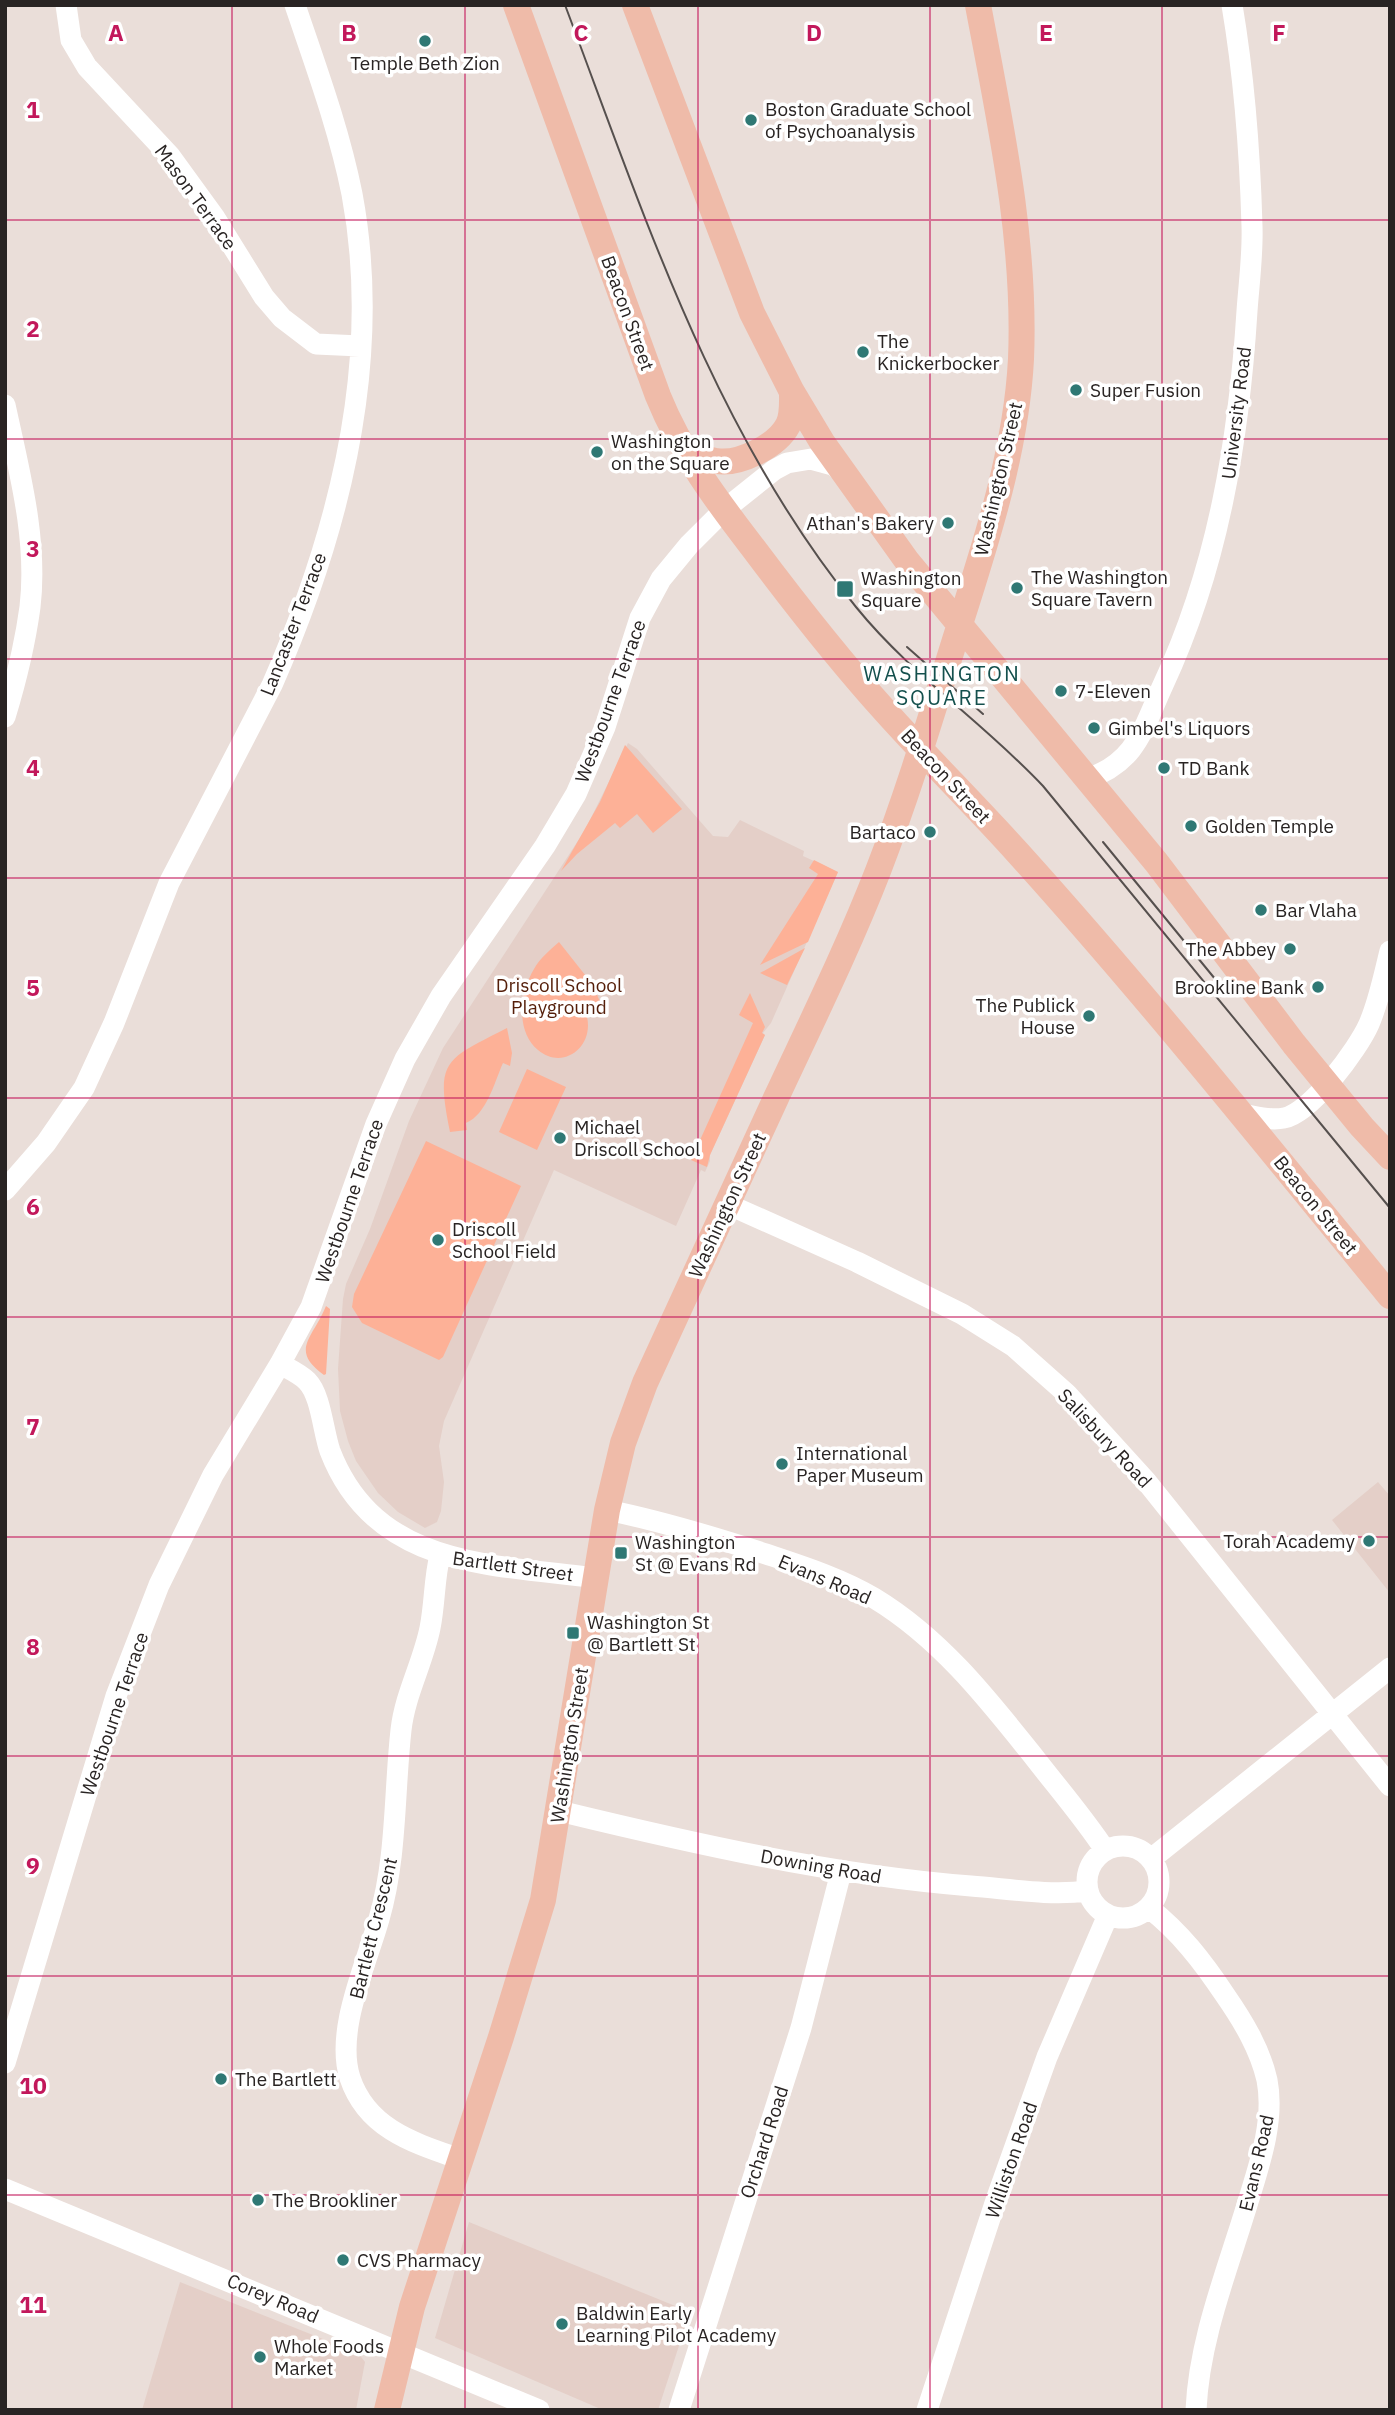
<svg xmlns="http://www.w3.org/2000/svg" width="1395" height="2415" viewBox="0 0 1395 2415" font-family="'IBM Plex Sans',sans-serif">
  <rect width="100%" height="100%" fill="#eaded9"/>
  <!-- built -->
  <path fill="#e4cfc8" d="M628,743L637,749L713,836L728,837L740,820L804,851L803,856L838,872L771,1023L763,1033L765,1035L710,1155V1161L705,1172L701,1170L676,1226L554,1170L444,1421L439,1446L444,1482L441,1511L437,1522L425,1528L398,1512L378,1493L356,1461L348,1441L340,1411L338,1369L343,1299L346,1284L370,1229L409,1121L443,1048L585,830Z
    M1378,1482L1390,1496V1593L1332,1520Z
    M469,2222L690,2312L658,2410H603L435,2338Z
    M180,2282L358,2353L365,2362L356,2410H142Z"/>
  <!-- green -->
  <path fill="#fdb197" d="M625,745L682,809L653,833L637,814L620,828L615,823L577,854L561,871L600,802Z
    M814,860L838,872L808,942L760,965L818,874L809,868Z
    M559,942L593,985L603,1009L587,1017C594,1047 563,1071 538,1050C515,1031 520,992 534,969C540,958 550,950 559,942Z
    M805,948L787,985L760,973Z
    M750,993L765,1027L762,1033L765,1035L710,1155L707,1167L691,1160L753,1023L739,1015Z
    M507,1028L512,1053L510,1066L503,1063C494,1083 487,1114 466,1123L467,1130L450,1132C435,1059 445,1060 507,1028Z
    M527,1069L566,1087L537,1150L499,1132Z
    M426,1141L521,1186L443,1357L439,1360L362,1323L352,1307L354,1294Z
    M326,1306L330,1309L326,1374L324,1375C289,1350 313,1338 326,1306Z"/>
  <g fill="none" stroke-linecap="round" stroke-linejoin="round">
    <!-- minor -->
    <path stroke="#fff" stroke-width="21" d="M66,5L71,40L87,67L170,156L215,218L264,297L282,318L316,344L360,346
      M5,405C19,470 38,540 30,607C25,644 16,681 5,717
      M1087,779C1137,762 1143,728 1163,685C1218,567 1239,439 1247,311C1249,283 1253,254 1252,226C1250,155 1244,76 1232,5
      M1241,1114C1255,1116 1270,1121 1284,1118C1311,1113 1358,1049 1369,1024C1379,1001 1384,975 1390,951
      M5,1190L46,1143L84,1088L114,1023L169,883L272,685C339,533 383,360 352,194C339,129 316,67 295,5
      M727,1204L857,1262L962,1314L1013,1346L1067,1394L1146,1481L1390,1786
      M280,1364C289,1369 300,1374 307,1381C321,1395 323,1431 330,1451C375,1568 491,1564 596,1578
      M607,1510C661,1521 714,1537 766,1554C802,1566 840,1578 874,1598C940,1638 987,1698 1034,1757C1058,1788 1084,1818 1105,1850
      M440,1555C434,1579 435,1603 430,1628C423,1663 405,1694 401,1730C394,1793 397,1857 379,1919C366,1965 335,2031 350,2078C367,2129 414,2143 460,2159
      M559,1811C695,1844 832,1875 971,1886C1010,1889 1049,1896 1088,1891
      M1087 1882a36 36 0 1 1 72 0a36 36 0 1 1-72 0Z
      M1151,1859L1390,1668
      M1149,1908C1180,1932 1203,1962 1225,1995C1243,2021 1260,2049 1267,2080C1275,2121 1259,2166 1247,2205C1227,2271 1199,2340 1196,2410
      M5,2063L116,1696L159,1585L213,1475L280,1364L311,1307L376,1124L405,1059L441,996L545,846L576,794L605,727L640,618L661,579L689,545L724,510L774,470L787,463L811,459L833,465L842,472
      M5,2189L539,2410
      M679,2410L801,2028L841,1872
      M927,2410L997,2197L1047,2057L1108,1915"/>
    <!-- major -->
    <path stroke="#efbba9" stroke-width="26" d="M516,5L658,396C681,453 717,501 754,549C796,605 839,660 886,712C929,760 975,805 1018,853C1147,996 1268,1147 1390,1296
      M635,5L752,313L792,392L822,442L907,561L1156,862L1294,1044L1362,1127L1390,1157
      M681,444C692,451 702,459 716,461C739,465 777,446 788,425C793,415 792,403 792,392
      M387,2410L412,2307L501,2037L543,1900L607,1510L623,1443L645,1383C689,1288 732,1193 776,1098C811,1023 848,948 878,871C907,796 930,720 954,643C983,551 1016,456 1021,359C1026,240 1000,122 978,5"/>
    <!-- tram -->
    <path stroke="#56504e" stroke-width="2" d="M565,5C644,214 713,431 856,607C911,675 984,723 1043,786L1390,1208
      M907,647L983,714
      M1103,842L1220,985"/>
  </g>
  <!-- grid -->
  <path fill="none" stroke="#c2185b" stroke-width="2" stroke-opacity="0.55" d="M232,5V2410M465,5V2410M698,5V2410M930,5V2410M1162,5V2410M5,220H1390M5,439H1390M5,659H1390M5,878H1390M5,1098H1390M5,1317H1390M5,1537H1390M5,1756H1390M5,1976H1390M5,2195H1390"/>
  <!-- markers -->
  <g fill="#2f7874" stroke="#fff" stroke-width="2.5">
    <circle cx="425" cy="41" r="7"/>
    <circle cx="751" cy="120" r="7"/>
    <circle cx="863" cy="352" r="7"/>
    <circle cx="1076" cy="390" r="7"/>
    <circle cx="597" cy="452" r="7"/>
    <circle cx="948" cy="523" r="7"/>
    <circle cx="1017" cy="588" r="7"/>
    <rect x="836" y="580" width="18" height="18" rx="3.5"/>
    <circle cx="1061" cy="691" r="7"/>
    <circle cx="1094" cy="728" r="7"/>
    <circle cx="1164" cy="768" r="7"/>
    <circle cx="1191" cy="826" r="7"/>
    <circle cx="930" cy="832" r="7"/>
    <circle cx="1261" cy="910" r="7"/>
    <circle cx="1290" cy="949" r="7"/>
    <circle cx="1318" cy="987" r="7"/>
    <circle cx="1089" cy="1016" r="7"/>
    <circle cx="560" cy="1138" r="7"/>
    <circle cx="438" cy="1240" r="7"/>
    <circle cx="782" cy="1464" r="7"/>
    <circle cx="1369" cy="1541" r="7"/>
    <rect x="614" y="1546" width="14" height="14" rx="3.5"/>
    <rect x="566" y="1626" width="14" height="14" rx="3.5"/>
    <circle cx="221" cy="2079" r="7"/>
    <circle cx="258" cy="2200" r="7"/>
    <circle cx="343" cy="2260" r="7"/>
    <circle cx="562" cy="2324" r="7"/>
    <circle cx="260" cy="2357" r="7"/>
  </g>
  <g text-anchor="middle" stroke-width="7" stroke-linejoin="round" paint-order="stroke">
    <!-- poi labels -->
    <g font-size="19" fill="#292423" stroke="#fff" text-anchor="start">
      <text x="425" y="70" text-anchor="middle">Temple Beth Zion</text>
      <text x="765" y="116">Boston Graduate School<tspan x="765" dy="22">of Psychoanalysis</tspan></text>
      <text x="877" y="348">The<tspan x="877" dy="22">Knickerbocker</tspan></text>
      <text x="1090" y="397">Super Fusion</text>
      <text x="611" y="448">Washington<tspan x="611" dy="22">on the Square</tspan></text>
      <text x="934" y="530" text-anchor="end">Athan's Bakery</text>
      <text x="1031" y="584">The Washington<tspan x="1031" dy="22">Square Tavern</tspan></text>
      <text x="861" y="585">Washington<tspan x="861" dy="22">Square</tspan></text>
      <text x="1075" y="698">7-Eleven</text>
      <text x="1108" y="735">Gimbel's Liquors</text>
      <text x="1178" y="775">TD Bank</text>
      <text x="1205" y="833">Golden Temple</text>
      <text x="916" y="839" text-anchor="end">Bartaco</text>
      <text x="1275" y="917">Bar Vlaha</text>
      <text x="1276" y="956" text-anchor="end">The Abbey</text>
      <text x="1304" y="994" text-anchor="end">Brookline Bank</text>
      <text x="1075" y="1012" text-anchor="end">The Publick<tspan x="1075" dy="22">House</tspan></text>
      <text x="574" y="1134">Michael<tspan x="574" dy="22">Driscoll School</tspan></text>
      <text x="452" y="1236">Driscoll<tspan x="452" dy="22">School Field</tspan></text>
      <text x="796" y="1460">International<tspan x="796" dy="22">Paper Museum</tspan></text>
      <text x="1355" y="1548" text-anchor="end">Torah Academy</text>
      <text x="635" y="1549">Washington<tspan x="635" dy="22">St @ Evans Rd</tspan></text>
      <text x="587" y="1629">Washington St<tspan x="587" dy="22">@ Bartlett St</tspan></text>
      <text x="235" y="2086">The Bartlett</text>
      <text x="272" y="2207">The Brookliner</text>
      <text x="357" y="2267">CVS Pharmacy</text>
      <text x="576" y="2320">Baldwin Early<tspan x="576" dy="22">Learning Pilot Academy</tspan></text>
      <text x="274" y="2353">Whole Foods<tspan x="274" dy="22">Market</tspan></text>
    </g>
    <!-- street labels -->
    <g font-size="19" fill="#292423" stroke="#fff">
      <text transform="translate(196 197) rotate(54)" y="7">Mason Terrace</text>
      <text transform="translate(628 313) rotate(70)" y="7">Beacon Street</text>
      <text transform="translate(1236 413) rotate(-83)" y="7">University Road</text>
      <text transform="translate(998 479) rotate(-77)" y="7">Washington Street</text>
      <text transform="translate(293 624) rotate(-69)" y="7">Lancaster Terrace</text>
      <text transform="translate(610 701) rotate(-70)" y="7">Westbourne Terrace</text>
      <text transform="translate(946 776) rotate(47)" y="7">Beacon Street</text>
      <text transform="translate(349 1201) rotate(-71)" y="7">Westbourne Terrace</text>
      <text transform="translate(727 1205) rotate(-65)" y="7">Washington Street</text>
      <text transform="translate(1316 1205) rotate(51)" y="7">Beacon Street</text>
      <text transform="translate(1105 1438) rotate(47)" y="7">Salisbury Road</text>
      <text transform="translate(513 1566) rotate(8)" y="7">Bartlett Street</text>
      <text transform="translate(825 1579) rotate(23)" y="7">Evans Road</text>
      <text transform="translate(114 1714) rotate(-71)" y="7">Westbourne Terrace</text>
      <text transform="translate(569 1745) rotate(-81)" y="7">Washington Street</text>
      <text transform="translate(821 1866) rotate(10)" y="7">Downing Road</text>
      <text transform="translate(373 1928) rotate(-76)" y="7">Bartlett Crescent</text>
      <text transform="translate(764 2142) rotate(-72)" y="7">Orchard Road</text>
      <text transform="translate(1011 2160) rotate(-71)" y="7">Williston Road</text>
      <text transform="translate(1256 2163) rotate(-77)" y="7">Evans Road</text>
      <text transform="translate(273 2298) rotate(23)" y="7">Corey Road</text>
    </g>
    <!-- park labels -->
    <g font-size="19" fill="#541e09" stroke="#fff">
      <text x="559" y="992">Driscoll School<tspan x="559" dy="22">Playground</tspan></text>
    </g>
    <!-- neighbourhood labels -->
    <g font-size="21" letter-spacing="2" fill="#14504d" stroke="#fff">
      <text x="942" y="681">WASHINGTON<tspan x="942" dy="24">SQUARE</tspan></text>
    </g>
  </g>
  <g font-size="23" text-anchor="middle" font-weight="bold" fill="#c2185b" stroke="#fff" stroke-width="7" stroke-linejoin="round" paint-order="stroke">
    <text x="116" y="41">A</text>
    <text x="349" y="41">B</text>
    <text x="581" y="41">C</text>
    <text x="814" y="41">D</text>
    <text x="1046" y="41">E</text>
    <text x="1279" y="41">F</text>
    <text x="33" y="118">1</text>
    <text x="33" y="337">2</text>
    <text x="33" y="557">3</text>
    <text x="33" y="776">4</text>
    <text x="33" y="996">5</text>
    <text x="33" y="1215">6</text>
    <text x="33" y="1435">7</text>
    <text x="33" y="1655">8</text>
    <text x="33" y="1874">9</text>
    <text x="33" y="2094">10</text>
    <text x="33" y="2313">11</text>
  </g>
  <!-- border -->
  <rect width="1395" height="2415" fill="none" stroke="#292423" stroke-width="14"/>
</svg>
